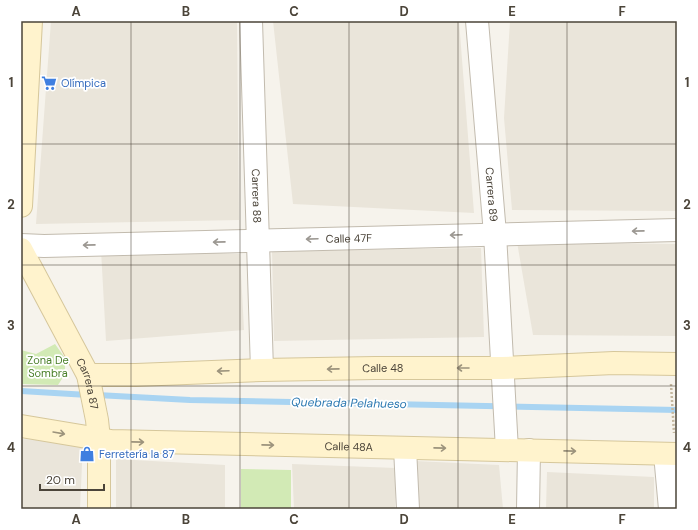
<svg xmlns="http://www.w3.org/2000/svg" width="698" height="530" viewBox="0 0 698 530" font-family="'DM Sans',sans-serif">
  <rect width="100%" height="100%" fill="#f6f3ec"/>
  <!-- residential -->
  <path fill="#eae5da" d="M51,21H237L239,220L36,224Z
    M273,21H459L474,213L293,204Z
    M510,21H677V211L512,210L504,118Z
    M517,242L677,244V336L533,335Z
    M481,248L484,337L274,341L272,251Z
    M101,250L240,254L244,330L106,341Z
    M21,439L83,442L80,509H21Z
    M116,459L225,465V509H116Z
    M415,461L499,465L503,509H416Z
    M292,464L396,468L395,509H294Z
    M547,472L654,477V509H546Z"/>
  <!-- green -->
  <path fill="#d2eab5" d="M55,344L65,358V374L58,385L21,384V350L36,354Z
    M241,469L291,470V509H241Z"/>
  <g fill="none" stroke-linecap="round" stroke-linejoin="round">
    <!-- stream -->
    <path stroke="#a9d4f2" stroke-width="6" d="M21,391L88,395
      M97,395L190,400L677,410"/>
    <!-- street casing -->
    <g stroke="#c2bbae" stroke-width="24">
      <g id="street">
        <path id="s1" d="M251,21L262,370"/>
        <path id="s2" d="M477,21L495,234L507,450"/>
        <path id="s3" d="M21,245L44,246L677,230"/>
        <path d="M405,448L408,509"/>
        <path d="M665,454L670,509"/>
        <path d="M528,509L529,450"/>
      </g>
    </g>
    <!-- secondary casing -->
    <g stroke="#d6c79b" stroke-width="24">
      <g id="secondary">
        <path d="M21,206L31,21"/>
        <path id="s4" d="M21,249L88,375L97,420L99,439V509"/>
        <path id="s5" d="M88,375H136L262,370L375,368H502L614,363L677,364"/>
        <path id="s6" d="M21,426L111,441L677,454"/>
      </g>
    </g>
    <!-- path -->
    <path stroke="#c4b79f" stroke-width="2.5" stroke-dasharray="2 2" stroke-linecap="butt" d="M671,384L674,433"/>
    <!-- street -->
    <use href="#street" stroke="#fff" stroke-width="22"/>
    <!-- secondary -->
    <use href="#secondary" stroke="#fff3cd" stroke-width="22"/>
  </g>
  <!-- one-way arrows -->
  <defs><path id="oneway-shaft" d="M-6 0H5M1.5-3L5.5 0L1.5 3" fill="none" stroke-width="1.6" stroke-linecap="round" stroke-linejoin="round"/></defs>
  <g stroke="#9c9892">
    <use href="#oneway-shaft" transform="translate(638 231) rotate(179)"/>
    <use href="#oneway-shaft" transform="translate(456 235) rotate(178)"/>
    <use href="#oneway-shaft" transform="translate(312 239) rotate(178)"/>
    <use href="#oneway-shaft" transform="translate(219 242) rotate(179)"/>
    <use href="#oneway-shaft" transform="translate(89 245) rotate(179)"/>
  </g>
  <g stroke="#9c937c">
    <use href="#oneway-shaft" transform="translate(463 368) rotate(-180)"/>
    <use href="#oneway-shaft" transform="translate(333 369) rotate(179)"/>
    <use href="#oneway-shaft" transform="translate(223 371) rotate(178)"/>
    <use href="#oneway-shaft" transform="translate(59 433) rotate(10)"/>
    <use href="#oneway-shaft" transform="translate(138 442) rotate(1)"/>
    <use href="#oneway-shaft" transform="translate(268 445) rotate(1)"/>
    <use href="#oneway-shaft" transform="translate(440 448) rotate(1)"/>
    <use href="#oneway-shaft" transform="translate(570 451) rotate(1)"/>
  </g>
  <!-- grid -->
  <path fill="none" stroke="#4b4439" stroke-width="1" stroke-opacity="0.55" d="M131,21V509M240,21V509M349,21V509M458,21V509M567,21V509M21,144H677M21,265H677M21,386H677"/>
  <!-- icons -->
  <defs>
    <g id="supermarket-bare" transform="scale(1.2)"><path d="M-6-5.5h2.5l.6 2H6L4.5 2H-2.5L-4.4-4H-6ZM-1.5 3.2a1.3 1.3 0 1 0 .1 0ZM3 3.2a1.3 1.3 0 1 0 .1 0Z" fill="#3f7fe0" stroke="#fff" stroke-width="2.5" paint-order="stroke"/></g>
    <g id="shop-bare" transform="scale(1.2)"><path d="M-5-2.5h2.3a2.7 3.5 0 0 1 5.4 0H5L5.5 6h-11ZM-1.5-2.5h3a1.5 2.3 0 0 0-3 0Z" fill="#3f7fe0" stroke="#fff" stroke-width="2.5" paint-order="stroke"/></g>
  </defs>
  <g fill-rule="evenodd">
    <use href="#supermarket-bare" x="49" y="83"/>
    <use href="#shop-bare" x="87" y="454"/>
  </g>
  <g text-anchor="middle" stroke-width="3.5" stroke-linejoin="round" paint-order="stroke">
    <!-- shop labels -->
    <g font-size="11" fill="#366cbe" stroke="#fff" text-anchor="start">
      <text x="61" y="87">Olímpica</text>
      <text x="99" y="458">Ferretería la 87</text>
    </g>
    <!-- street labels -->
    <g font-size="11" fill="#4b4439" stroke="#fff">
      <text dy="4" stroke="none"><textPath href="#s2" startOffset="174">Carrera 89</textPath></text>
      <text dy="4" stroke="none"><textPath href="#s1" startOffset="175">Carrera 88</textPath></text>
      <text dy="4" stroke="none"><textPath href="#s3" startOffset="328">Calle 47F</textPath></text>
      <text dy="4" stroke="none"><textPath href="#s5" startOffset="295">Calle 48</textPath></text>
      <text dy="4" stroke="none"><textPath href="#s4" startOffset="151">Carrera 87</textPath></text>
      <text dy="4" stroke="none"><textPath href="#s6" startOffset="329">Calle 48A</textPath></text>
    </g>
    <!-- park labels -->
    <g font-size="11" fill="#4a7f2a" stroke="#fff">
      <text x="48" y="364">Zona De<tspan x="48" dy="13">Sombra</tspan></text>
    </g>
    <!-- water labels -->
    <g font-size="12" font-style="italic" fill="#2e7ab2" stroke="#fff">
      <text transform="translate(349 403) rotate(1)" y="4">Quebrada Pelahueso</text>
    </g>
  </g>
  <!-- border -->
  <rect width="698" height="530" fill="none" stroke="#ffffff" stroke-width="44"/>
  <!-- scale -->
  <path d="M40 484v6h64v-6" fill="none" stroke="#4b4439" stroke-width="2"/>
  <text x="46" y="484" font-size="12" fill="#4b4439" stroke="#ffffff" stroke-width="3" paint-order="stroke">20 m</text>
  <rect x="22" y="22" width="654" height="486" fill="none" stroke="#4b4439" stroke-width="1.5"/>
  <g font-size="13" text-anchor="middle" font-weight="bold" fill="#4b4439">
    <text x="76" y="16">A</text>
    <text x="186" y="16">B</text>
    <text x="294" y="16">C</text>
    <text x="404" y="16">D</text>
    <text x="512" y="16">E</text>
    <text x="622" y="16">F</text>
    <text x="11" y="87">1</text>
    <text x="687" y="87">1</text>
    <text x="11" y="209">2</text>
    <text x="687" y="209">2</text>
    <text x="11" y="330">3</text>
    <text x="687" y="330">3</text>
    <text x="11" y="452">4</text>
    <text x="687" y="452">4</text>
    <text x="76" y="524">A</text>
    <text x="186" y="524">B</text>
    <text x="294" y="524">C</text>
    <text x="404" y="524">D</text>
    <text x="512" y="524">E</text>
    <text x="622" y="524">F</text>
  </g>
</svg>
